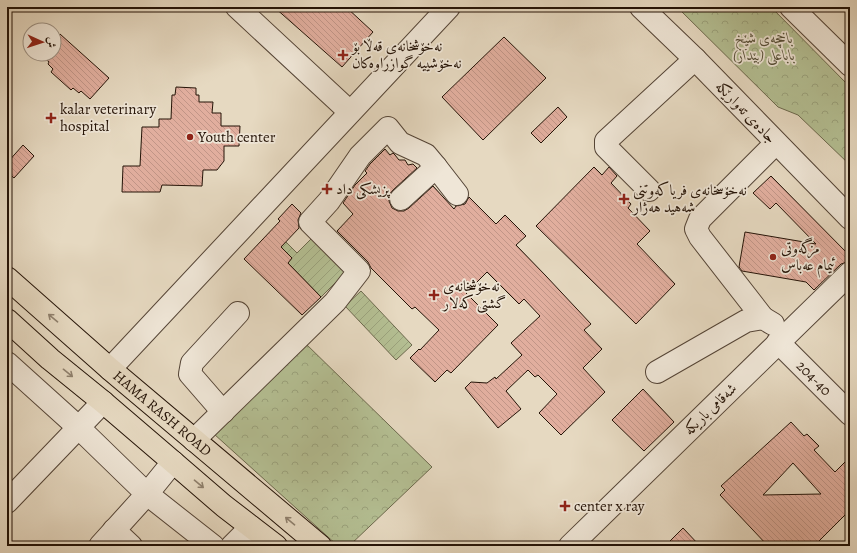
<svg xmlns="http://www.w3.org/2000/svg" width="857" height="553" viewBox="0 0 857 553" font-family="Alegreya,Amiri,serif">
  <defs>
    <pattern id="park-crowns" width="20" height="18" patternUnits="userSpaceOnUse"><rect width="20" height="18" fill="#b4bf93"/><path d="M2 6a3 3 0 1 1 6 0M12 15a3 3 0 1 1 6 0" fill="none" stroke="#9ba37d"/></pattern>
    <pattern id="garden-furrows" width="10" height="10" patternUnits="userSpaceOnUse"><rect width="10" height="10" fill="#b4bf93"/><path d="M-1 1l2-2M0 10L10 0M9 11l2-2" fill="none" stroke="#9ba37d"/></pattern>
    <pattern id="building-back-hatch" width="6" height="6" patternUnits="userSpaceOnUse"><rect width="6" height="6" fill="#e1ae9e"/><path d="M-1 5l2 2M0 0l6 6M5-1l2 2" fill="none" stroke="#c19587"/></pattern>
  </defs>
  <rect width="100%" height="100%" fill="#e6d9c1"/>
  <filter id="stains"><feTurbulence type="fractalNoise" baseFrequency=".005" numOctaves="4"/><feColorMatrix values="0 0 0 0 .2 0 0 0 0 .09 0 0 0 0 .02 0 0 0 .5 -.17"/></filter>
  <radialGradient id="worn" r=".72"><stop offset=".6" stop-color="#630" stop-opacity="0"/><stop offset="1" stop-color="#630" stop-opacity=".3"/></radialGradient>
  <!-- park -->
  <path fill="url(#park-crowns)" stroke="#6c694d" d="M677,7H771L850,87V165L798,115L778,107Z
    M304,342L432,467L349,546H338L214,434Z"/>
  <!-- garden -->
  <path fill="url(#garden-furrows)" stroke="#6c694d" d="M315,235L349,269L321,297L288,263L292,258L275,241L280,236L297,253Z
    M361,291L412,345L396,360L345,306Z"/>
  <!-- building -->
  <path fill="url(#building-back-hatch)" stroke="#241307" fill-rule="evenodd" d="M274,7H346L373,32L342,67Z
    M60,34L109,78L90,99L81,91L79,93L73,88L71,90L51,72L53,69L48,64L49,62L40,54H54V40Z
    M504,37L546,78L483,140L442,97Z
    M176,87L196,88V95H199V102H213L212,113H221V126H240L239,146H224V161L217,170H203L202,186L162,185L160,192H122L123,166H140L142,127H159V119H171L172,95H175Z
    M558,107L567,117L541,143L531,133Z
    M23,145L34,156L14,178L7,172V163Z
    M385,149L390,155L393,153L395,155L399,160H405L408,165L413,164L417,168L393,190L389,195V201L392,208L398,211H404L409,208L433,186L454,209L456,206L465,204L469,197L496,224L505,215L526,236L516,245L546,276L591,324L584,330L602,349L583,368L605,392L561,435L539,413L557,394L538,375L535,377L528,370L506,391L521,409L498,428L465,388L471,382L487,383L495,377L496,379L522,355L511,343L540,316L524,299L519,304L487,272L466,293L498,325L451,373L447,370L435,382L410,358L419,349L420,350L439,330L415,307L412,309L371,268L368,262L337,231L353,214L343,203L355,185L367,173L365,171L370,164Z
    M594,167L602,175L609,167L617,176L611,183L631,204L628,208L650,231L637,244L675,284L636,324L536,226Z
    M771,176L850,256V261L841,264L814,290L806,282L742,271L739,267L745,232L816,244L776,203L770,209L753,193Z
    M292,204L301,213L298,220L299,228L281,247L292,258L288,263L321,297L302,315L244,259L280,221L278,219Z
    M643,389L674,422L644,451L612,420Z
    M791,422L804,436L807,434L819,446L814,450L835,472L850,457V510L814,546H768L720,495L725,490L721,486ZM793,463L821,494L763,495Z
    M683,528L700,546H665Z"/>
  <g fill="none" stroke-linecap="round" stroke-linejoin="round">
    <!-- minor casing -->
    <g stroke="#544436" stroke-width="24">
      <g id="minor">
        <path d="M237,7L350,112"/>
        <path d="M641,7L695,59L850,218"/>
        <path d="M791,7L850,65"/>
        <path d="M436,167L457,194"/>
        <path d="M649,190L606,147V141L695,59"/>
        <path d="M763,318L700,237L696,229L700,219L776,143"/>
        <path id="s1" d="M778,342L850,414"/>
        <path d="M7,363L78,427L147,494L213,546"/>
        <path d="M110,369L449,7"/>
        <path d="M657,372L746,321L763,318L773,324"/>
        <path d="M223,412L190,374L192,363L238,313"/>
        <path d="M194,440L335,302L359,271L310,222L329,201L360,156L388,128L400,143L426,155L436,167L401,199"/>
        <path d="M7,502L103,402"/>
        <path d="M114,530L131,546"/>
        <path d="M100,546L147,494L173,462"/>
        <path d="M232,546L251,527"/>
        <path d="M570,546L850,273"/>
      </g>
    </g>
    <!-- highway casing -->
    <g stroke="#241307" stroke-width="24">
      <g id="highway">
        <path id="s2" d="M7,278L110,369L320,546"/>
        <path d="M7,320L50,359L103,402L173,462L224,506L276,546"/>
      </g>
    </g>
    <!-- minor -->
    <use href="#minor" stroke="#efe6d7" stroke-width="22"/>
    <!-- highway -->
    <use href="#highway" stroke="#e6d9c1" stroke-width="22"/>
  </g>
  <!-- one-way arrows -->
  <defs><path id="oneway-shaft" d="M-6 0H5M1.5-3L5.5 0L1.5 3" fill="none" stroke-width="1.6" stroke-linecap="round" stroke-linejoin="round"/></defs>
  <g stroke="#8f806d">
    <use href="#oneway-shaft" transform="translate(53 318) rotate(-140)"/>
    <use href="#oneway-shaft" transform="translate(68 373) rotate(39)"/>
    <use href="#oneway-shaft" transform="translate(199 484) rotate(40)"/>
    <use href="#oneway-shaft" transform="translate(290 521) rotate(-140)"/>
  </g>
  <!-- markers -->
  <g fill="#8f2418" stroke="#efe6d7" stroke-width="1.5">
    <path d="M341 49h4v4h4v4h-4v4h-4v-4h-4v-4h4z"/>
    <path d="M49 112h4v4h4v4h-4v4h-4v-4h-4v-4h4z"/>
    <circle cx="190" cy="137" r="4"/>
    <path d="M325 183h4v4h4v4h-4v4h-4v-4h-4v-4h4z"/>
    <path d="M622 193h4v4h4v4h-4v4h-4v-4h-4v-4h4z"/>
    <circle cx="773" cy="257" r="4"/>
    <path d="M432 289h4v4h4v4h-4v4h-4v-4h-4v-4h4z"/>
    <path d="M563 500h4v4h4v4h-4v4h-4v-4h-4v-4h4z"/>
  </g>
  <g text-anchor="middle" stroke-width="3.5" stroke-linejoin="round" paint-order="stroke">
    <!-- park labels -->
    <g font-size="15" font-style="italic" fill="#564f38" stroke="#efe6d7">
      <text x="764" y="43">باخچەی شێخ<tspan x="764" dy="17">باباعلی (بێدار)</tspan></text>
    </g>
    <!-- poi labels -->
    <g font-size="15" fill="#241307" stroke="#efe6d7" text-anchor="start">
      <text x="352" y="51">نەخۆشخانەی قەڵا بۆ<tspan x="352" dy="17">نەخۆشییە گوازراوەکان</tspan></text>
      <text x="60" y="114">kalar veterinary<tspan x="60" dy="17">hospital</tspan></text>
      <text x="198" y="142">Youth center</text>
      <text x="336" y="194">پزیشکی داد</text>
      <text x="633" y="195">نەخۆسخانەی فریاکەوتنی<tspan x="633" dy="17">شەهید هەژار</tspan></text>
      <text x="781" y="253">مزگەوتی<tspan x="781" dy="17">ئیمام عەباس</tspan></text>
      <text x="443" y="291">نەخۆشخانەی<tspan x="443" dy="17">گشتی کەلار</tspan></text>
      <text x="574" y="511">center x ray</text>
    </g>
    <!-- street labels -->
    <g font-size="15" fill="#241307" stroke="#efe6d7">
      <text transform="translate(746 112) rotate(46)" y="5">جادەی تەوارێکە</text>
      <text dy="5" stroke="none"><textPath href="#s1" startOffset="51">204-40</textPath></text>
      <text transform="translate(710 409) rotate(-44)" y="5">شەقامی باریکە</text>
      <text dy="5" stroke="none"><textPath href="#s2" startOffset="206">HAMA RASH ROAD</textPath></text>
    </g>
  </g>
  <!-- margin -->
  <rect width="857" height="553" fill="none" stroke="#e6d9c1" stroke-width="24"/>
  <rect x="8" y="8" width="841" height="537" fill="none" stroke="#241307" stroke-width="2"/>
  <rect x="12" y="12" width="833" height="529" fill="none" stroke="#241307"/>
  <!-- north arrow -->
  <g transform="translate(42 42) rotate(93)"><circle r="19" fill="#efe6d7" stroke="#9e9284"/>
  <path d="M0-3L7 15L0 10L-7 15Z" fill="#8f2418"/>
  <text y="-6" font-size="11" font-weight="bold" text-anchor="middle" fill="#241307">ش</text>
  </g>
  <rect width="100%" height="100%" filter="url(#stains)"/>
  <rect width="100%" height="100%" fill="url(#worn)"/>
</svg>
